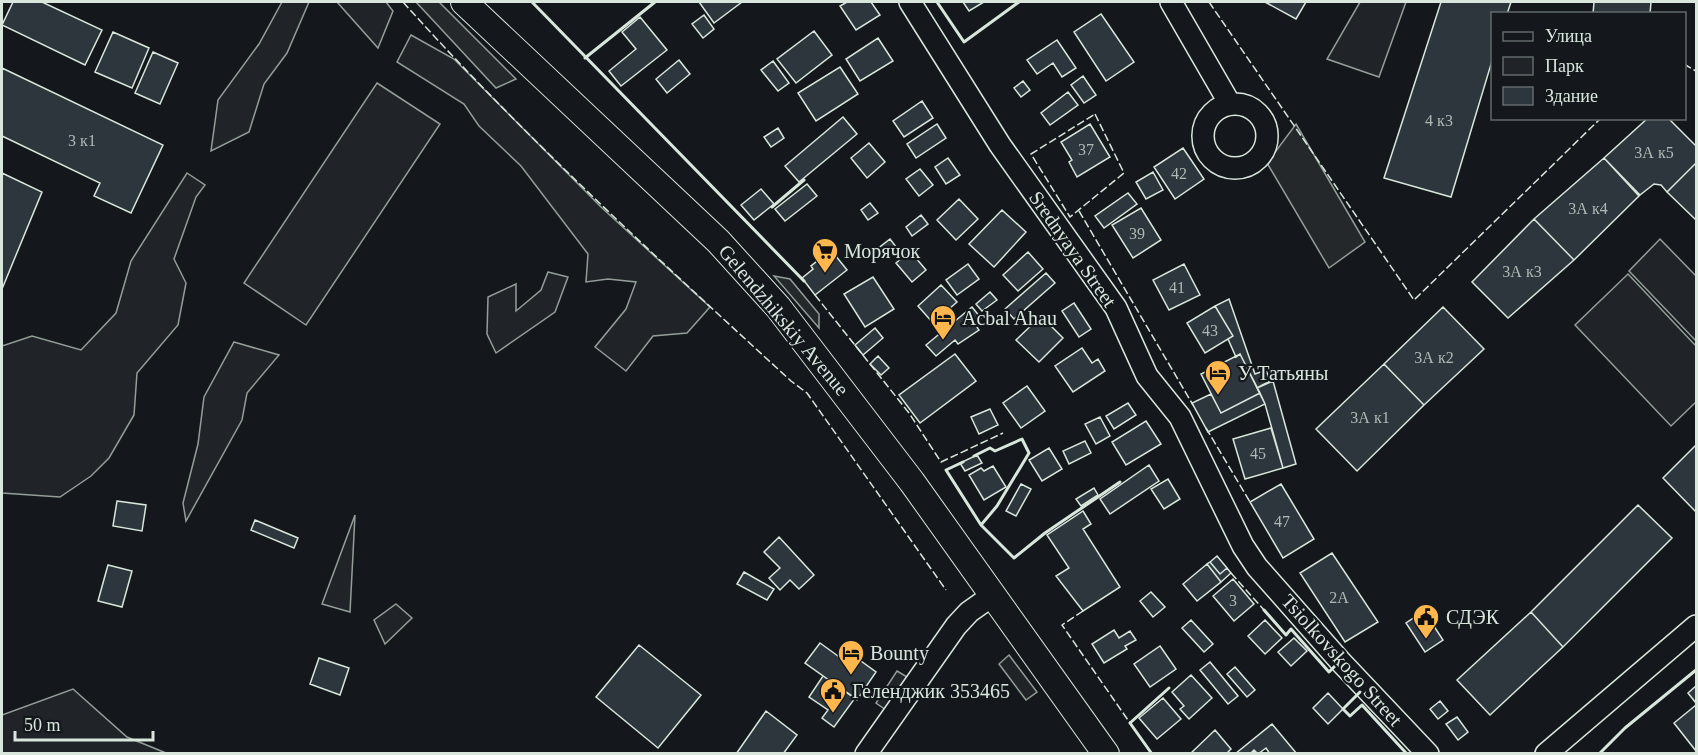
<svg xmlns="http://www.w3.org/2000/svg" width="1698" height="755" viewBox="0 0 1698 755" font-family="Georgia,serif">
  <rect width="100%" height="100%" fill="#14181c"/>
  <!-- green -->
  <path fill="#202428" stroke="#939e99" stroke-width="1.5" d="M282,2H309L287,53L264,84L249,132L211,151L218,100L259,44Z
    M337,2H386L393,11L378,48Z
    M1360,2H1406L1379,77L1327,59Z
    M411,35L454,59L601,207L710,307L687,333L653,336L626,371L595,347L626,309L636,282L608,279L586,282L588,254L521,166L479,126L464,104L397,62Z
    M377,83L440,124L306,325L244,283Z
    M187,173L205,185L196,197L174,259L186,283L178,325L137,373L134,415L109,458L91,476L60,497L2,493V346L32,336L81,350L116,313L131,261Z
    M1660,239L1696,276V341L1629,271Z
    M548,272L568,277L555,312L496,353L487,334L488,297L516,284V311L541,290Z
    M1628,274L1696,346V402L1671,426L1575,325Z
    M234,342L279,355L247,393L242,420L186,521L183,503L198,444L204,397Z
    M355,515L350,612L322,604Z
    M396,604L412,618L385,644L374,620Z
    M1009,655L1037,692L1026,700L999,664Z
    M897,671L907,677L886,710L876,703Z
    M73,689L127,737L166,753H2V715Z"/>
  <!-- parking -->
  <path fill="#24282b" stroke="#939e99" stroke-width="1.5" d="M416,2H439L516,79L496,88Z
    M1296,124L1365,242L1329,268L1267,163Z
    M774,276L790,279L819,314V328Z"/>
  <!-- building -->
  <path fill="#2c363c" stroke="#d8e6dc" stroke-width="1.5" d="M13,2H42L102,30L85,65L2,25Z
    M699,2H742L714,23Z
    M847,2H871L880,15L856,30L840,6Z
    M963,2H984L969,11Z
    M1265,2H1306L1296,19Z
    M1441,2H1511L1507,14H1492V61L1451,197L1384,178Z
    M1594,2H1651L1650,14H1593Z
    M1101,14L1134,62L1106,81L1074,32Z
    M704,15L714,29L703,38L692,24Z
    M640,17L667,50L621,86L609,71L636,49L622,32Z
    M814,31L832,55L796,83L777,59Z
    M113,32L149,48L132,88L95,72Z
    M878,38L893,61L860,81L846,59Z
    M1057,40L1076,68L1062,77L1053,63L1037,74L1027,60Z
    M153,52L178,63L160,104L135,93Z
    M679,60L690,74L667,93L656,79Z
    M773,61L789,83L778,91L761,70Z
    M840,67L858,94L816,121L798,93Z
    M2,68L163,145L131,213L94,196L100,183L2,136Z
    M1083,76L1096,95L1084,103L1071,85Z
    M1023,81L1030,90L1021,97L1014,88Z
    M1068,92L1078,105L1050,125L1041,113Z
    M922,101L933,118L904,137L893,121Z
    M843,117L857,134L799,182L785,166Z
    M1648,118H1668L1696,146V163L1667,192L1661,185L1654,184L1640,195L1604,158Z
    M937,124L946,138L916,158L907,144Z
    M1090,124L1110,157L1077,177L1069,162L1072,160L1061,142Z
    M778,128L784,138L771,147L764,137Z
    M869,143L885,162L867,178L851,158Z
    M1183,148L1204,179L1175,199L1154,167Z
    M948,158L960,175L946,184L935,167Z
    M1604,158L1639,196L1574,260L1534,219Z
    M1696,163V220L1667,192Z
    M920,169L933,185L919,196L906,179Z
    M1153,172L1163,190L1146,199L1136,182Z
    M2,173L42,192L2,289Z
    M807,184L817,196L785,221L775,209Z
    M761,189L774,204L754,220L741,205Z
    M1128,193L1137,204L1104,228L1095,216Z
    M959,199L978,219L956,240L937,220Z
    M870,203L878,213L868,220L861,210Z
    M1141,208L1161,240L1133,258L1112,225Z
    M1002,210L1026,232L994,267L969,244Z
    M921,215L928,224L912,236L906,227Z
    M1534,219L1574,260L1508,318L1472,282Z
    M890,239L897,248L883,259L876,250Z
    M831,250L847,270L815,295L802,278L813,269L811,266Z
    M910,251L926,270L912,282L896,263Z
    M1028,252L1043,269L1018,291L1003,275Z
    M968,264L979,279L957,295L946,280Z
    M1184,264L1200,295L1169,310L1153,280Z
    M1046,273L1055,283L1014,319L1005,309Z
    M873,277L894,309L865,327L844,294Z
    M941,285L957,302L933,323L918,306Z
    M990,292L997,300L982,311L976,304Z
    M1229,299L1255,374L1266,370L1270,381L1257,388L1240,354L1236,357L1228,339L1233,336L1215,306Z
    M1074,303L1091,329L1079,337L1062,311Z
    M1215,306L1233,336L1205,353L1187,323Z
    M972,307L981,318L974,323L979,330L958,344L955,340L936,356L926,345Z
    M1443,307L1484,349L1424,405L1384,364Z
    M1041,316L1063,338L1039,362L1016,340Z
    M875,328L883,338L863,355L855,345Z
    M1082,348L1092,363L1098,359L1105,371L1073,392L1055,366Z
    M955,354L976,381L920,423L899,395Z
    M1240,354L1260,393L1221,413L1201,374Z
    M878,356L889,368L881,375L870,364Z
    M1384,364L1424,405L1357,471L1316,429Z
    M1273,381L1296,464L1283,468L1265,404L1257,388Z
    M1027,386L1045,411L1021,428L1003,403Z
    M1260,393L1265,404L1208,432L1192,403L1211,394L1221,413Z
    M1128,403L1136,415L1114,429L1106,416Z
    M990,409L998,425L979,434L971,417Z
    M1100,417L1110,436L1096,444L1085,424Z
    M1146,421L1161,444L1126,465L1112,442Z
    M1271,428L1283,468L1245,479L1233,439Z
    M1085,441L1091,453L1069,464L1063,451Z
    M1696,445V512L1663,478Z
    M1049,448L1062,469L1042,481L1029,460Z
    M977,455L982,463L965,471L960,463Z
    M1149,465L1159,481L1110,514L1100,499Z
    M993,466L1006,487L984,500L969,475L981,468L984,471Z
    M1168,479L1180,499L1164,509L1151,489Z
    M1021,484L1031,489L1016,516L1006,511Z
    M1281,484L1314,539L1283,558L1250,502Z
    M1094,488L1098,495L1081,506L1076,499Z
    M117,501L146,505L142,531L113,526Z
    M1638,505L1672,538L1563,647L1531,612Z
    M1083,511L1091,524L1083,529L1120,587L1083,611L1056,576L1069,568L1047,535Z
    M255,520L298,538L294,548L251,530Z
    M779,537L814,575L799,589L790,580L780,590L769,578L780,568L764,552Z
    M1332,553L1378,622L1345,642L1300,573Z
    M1217,556L1227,568L1220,574L1210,562Z
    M1210,562L1220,574L1227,568L1231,573L1221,582L1207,564Z
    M1207,564L1221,582L1197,601L1183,584Z
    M108,565L132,571L122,607L98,601Z
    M744,572L774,589L767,600L737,584Z
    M1233,579L1254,604L1234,621L1213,596Z
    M1151,592L1165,607L1153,617L1140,601Z
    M1424,611L1443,640L1425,652L1406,623Z
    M1531,612L1563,647L1490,715L1457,680Z
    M1191,620L1213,644L1204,652L1182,628Z
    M1265,620L1282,638L1265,654L1248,636Z
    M1114,630L1119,638L1130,631L1136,640L1125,646L1127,649L1104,663L1092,644Z
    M1294,638L1307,651L1291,666L1278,652Z
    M820,643L838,656L843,648L876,672L857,700L805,663Z
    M639,645L701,695L658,748L596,697Z
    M1160,646L1176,669L1150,687L1134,664Z
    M319,658L349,668L340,695L310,684Z
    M1210,662L1238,696L1228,704L1200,670Z
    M1235,667L1255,690L1247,697L1227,674Z
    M1191,675L1212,698L1189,719L1180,709L1184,706L1172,692Z
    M823,676L855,698L834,727L822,718L828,710L809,697Z
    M1696,686V703L1688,693Z
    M1328,693L1343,709L1328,724L1313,708Z
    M1163,698L1181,719L1157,739L1139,718Z
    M1440,701L1448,711L1438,719L1430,709Z
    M1696,705V751L1674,723Z
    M766,711L797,735L783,754H736Z
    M1457,717L1468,732L1458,740L1446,724Z
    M1272,724L1297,754H1270L1266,748L1258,754L1254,750L1250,754H1235Z
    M1215,730L1231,749L1226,754H1190Z"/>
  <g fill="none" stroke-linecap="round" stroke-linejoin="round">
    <!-- minor casing -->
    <g stroke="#d8e6dc" stroke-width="24">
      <path id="minor" d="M910,2L1000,145L1116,308L1147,376L1180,417L1243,546L1257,567L1340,661L1428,754
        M1171,2L1230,104
        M1203 136a32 32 0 1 1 64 0a32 32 0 1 1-64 0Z
        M866,754L956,626L969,612L993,595
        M1546,754L1696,626"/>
    </g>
    <!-- major casing -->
    <g stroke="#d8e6dc" stroke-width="28">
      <path id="major" d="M464,2L718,241L778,307L912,482L1106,754"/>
    </g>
    <!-- minor -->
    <use href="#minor" stroke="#14181c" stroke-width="21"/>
    <!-- major -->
    <use href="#major" stroke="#14181c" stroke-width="26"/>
    <!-- fence -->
    <path stroke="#d8e6dc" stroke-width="1.5" stroke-dasharray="8 3" stroke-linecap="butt" d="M403,2C524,137 657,258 791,381L807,393L946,590
      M1209,2L1414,300L1601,118
      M1684,64L1696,71
      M1095,114L1124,173L1070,217L1031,154Z
      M1079,211L1193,405
      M815,295L909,413L941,462L1003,433
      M1206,428L1250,502
      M1231,573L1264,610
      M1083,611L1062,625L1130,723"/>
    <!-- wall -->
    <path stroke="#d8e6dc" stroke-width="3" d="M532,2L804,281
      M937,2L964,42L1019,2
      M585,58L655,2
      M772,207L804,180
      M974,456L990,448L995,451L1022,439L1029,453L997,506L981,525
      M963,462L946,470L981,525L1014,558L1045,533L1120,482
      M1264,610L1286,635L1291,629L1329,672L1336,665
      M1360,692L1343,709L1350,716L1362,705L1407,754
      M1152,754L1130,723L1169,688
      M1599,754L1625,728L1696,670"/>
  </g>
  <!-- icons -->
  <defs>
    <g id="supermarket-pin" transform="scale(1.35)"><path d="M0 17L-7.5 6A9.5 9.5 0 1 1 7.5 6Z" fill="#ffb74d" stroke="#14181c"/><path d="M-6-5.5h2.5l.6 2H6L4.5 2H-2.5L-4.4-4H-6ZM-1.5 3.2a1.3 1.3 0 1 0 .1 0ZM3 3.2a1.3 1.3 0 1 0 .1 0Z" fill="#111"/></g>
    <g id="hotel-pin" transform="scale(1.35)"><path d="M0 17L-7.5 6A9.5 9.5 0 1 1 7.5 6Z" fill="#ffb74d" stroke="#14181c"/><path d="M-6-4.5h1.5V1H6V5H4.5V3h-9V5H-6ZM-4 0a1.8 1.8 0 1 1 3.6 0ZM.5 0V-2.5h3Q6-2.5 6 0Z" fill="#111"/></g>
    <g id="civic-pin" transform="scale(1.35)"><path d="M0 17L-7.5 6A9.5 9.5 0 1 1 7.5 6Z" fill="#ffb74d" stroke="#14181c"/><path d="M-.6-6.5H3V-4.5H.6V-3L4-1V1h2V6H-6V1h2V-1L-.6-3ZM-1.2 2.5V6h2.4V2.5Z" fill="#111"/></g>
  </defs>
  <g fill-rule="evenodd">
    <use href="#supermarket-pin" x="825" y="251"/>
    <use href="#hotel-pin" x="943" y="318"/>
    <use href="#hotel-pin" x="1218" y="373"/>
    <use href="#civic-pin" x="1426" y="617"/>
    <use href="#hotel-pin" x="851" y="653"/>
    <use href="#civic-pin" x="833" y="691"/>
  </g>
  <g text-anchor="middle" stroke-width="4.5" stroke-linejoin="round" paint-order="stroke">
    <!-- number labels -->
    <g font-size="16" fill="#adbab4">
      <text x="1439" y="126">4 к3</text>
      <text x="82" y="146">3 к1</text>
      <text x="1086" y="155">37</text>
      <text x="1654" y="158">3А к5</text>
      <text x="1179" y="179">42</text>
      <text x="1588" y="214">3А к4</text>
      <text x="1137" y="239">39</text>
      <text x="1522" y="277">3А к3</text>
      <text x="1177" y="293">41</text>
      <text x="1210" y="336">43</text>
      <text x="1434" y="363">3А к2</text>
      <text x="1370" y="423">3А к1</text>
      <text x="1258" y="459">45</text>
      <text x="1282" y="527">47</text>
      <text x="1339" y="603">2А</text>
      <text x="1233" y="606">3</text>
    </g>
    <!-- street labels -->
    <g font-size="20" fill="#d8e6dc" stroke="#14181c">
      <text transform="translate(1073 249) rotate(55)" y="7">Srednyaya Street</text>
      <text transform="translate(784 320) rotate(50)" y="7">Gelendzhikskiy Avenue</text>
      <text transform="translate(1342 660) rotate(48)" y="7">Tsiolkovskogo Street</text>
    </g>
    <!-- poi labels -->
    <g font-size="20" fill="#d8e6dc" stroke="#14181c" text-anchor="start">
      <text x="844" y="258">Морячок</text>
      <text x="962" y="325">Acbal Ahau</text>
      <text x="1238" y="380">У Татьяны</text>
      <text x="1446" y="624">СДЭК</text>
      <text x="870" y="660">Bounty</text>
      <text x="852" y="698">Геленджик 353465</text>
    </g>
  </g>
  <!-- border -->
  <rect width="1698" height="755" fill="none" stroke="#d8e6dc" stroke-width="6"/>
  <!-- legend -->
  <rect x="1491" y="12" width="195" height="108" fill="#14181c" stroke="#626a69" stroke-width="1.5"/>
  <rect x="1503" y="32" width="30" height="9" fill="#14181c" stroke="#626a69" stroke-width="1.5"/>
  <text x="1545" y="42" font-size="18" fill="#d8e6dc">Улица</text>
  <rect x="1503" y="57" width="30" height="18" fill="#202428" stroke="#626a69" stroke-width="1.5"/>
  <text x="1545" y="72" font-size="18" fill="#d8e6dc">Парк</text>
  <rect x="1503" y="87" width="30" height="18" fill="#2c363c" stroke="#626a69" stroke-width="1.5"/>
  <text x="1545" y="102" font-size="18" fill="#d8e6dc">Здание</text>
  <!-- scale -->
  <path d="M15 731v9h138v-9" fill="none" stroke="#d8e6dc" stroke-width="3"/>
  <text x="24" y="731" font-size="18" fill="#d8e6dc" stroke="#14181c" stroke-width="4.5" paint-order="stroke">50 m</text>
</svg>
